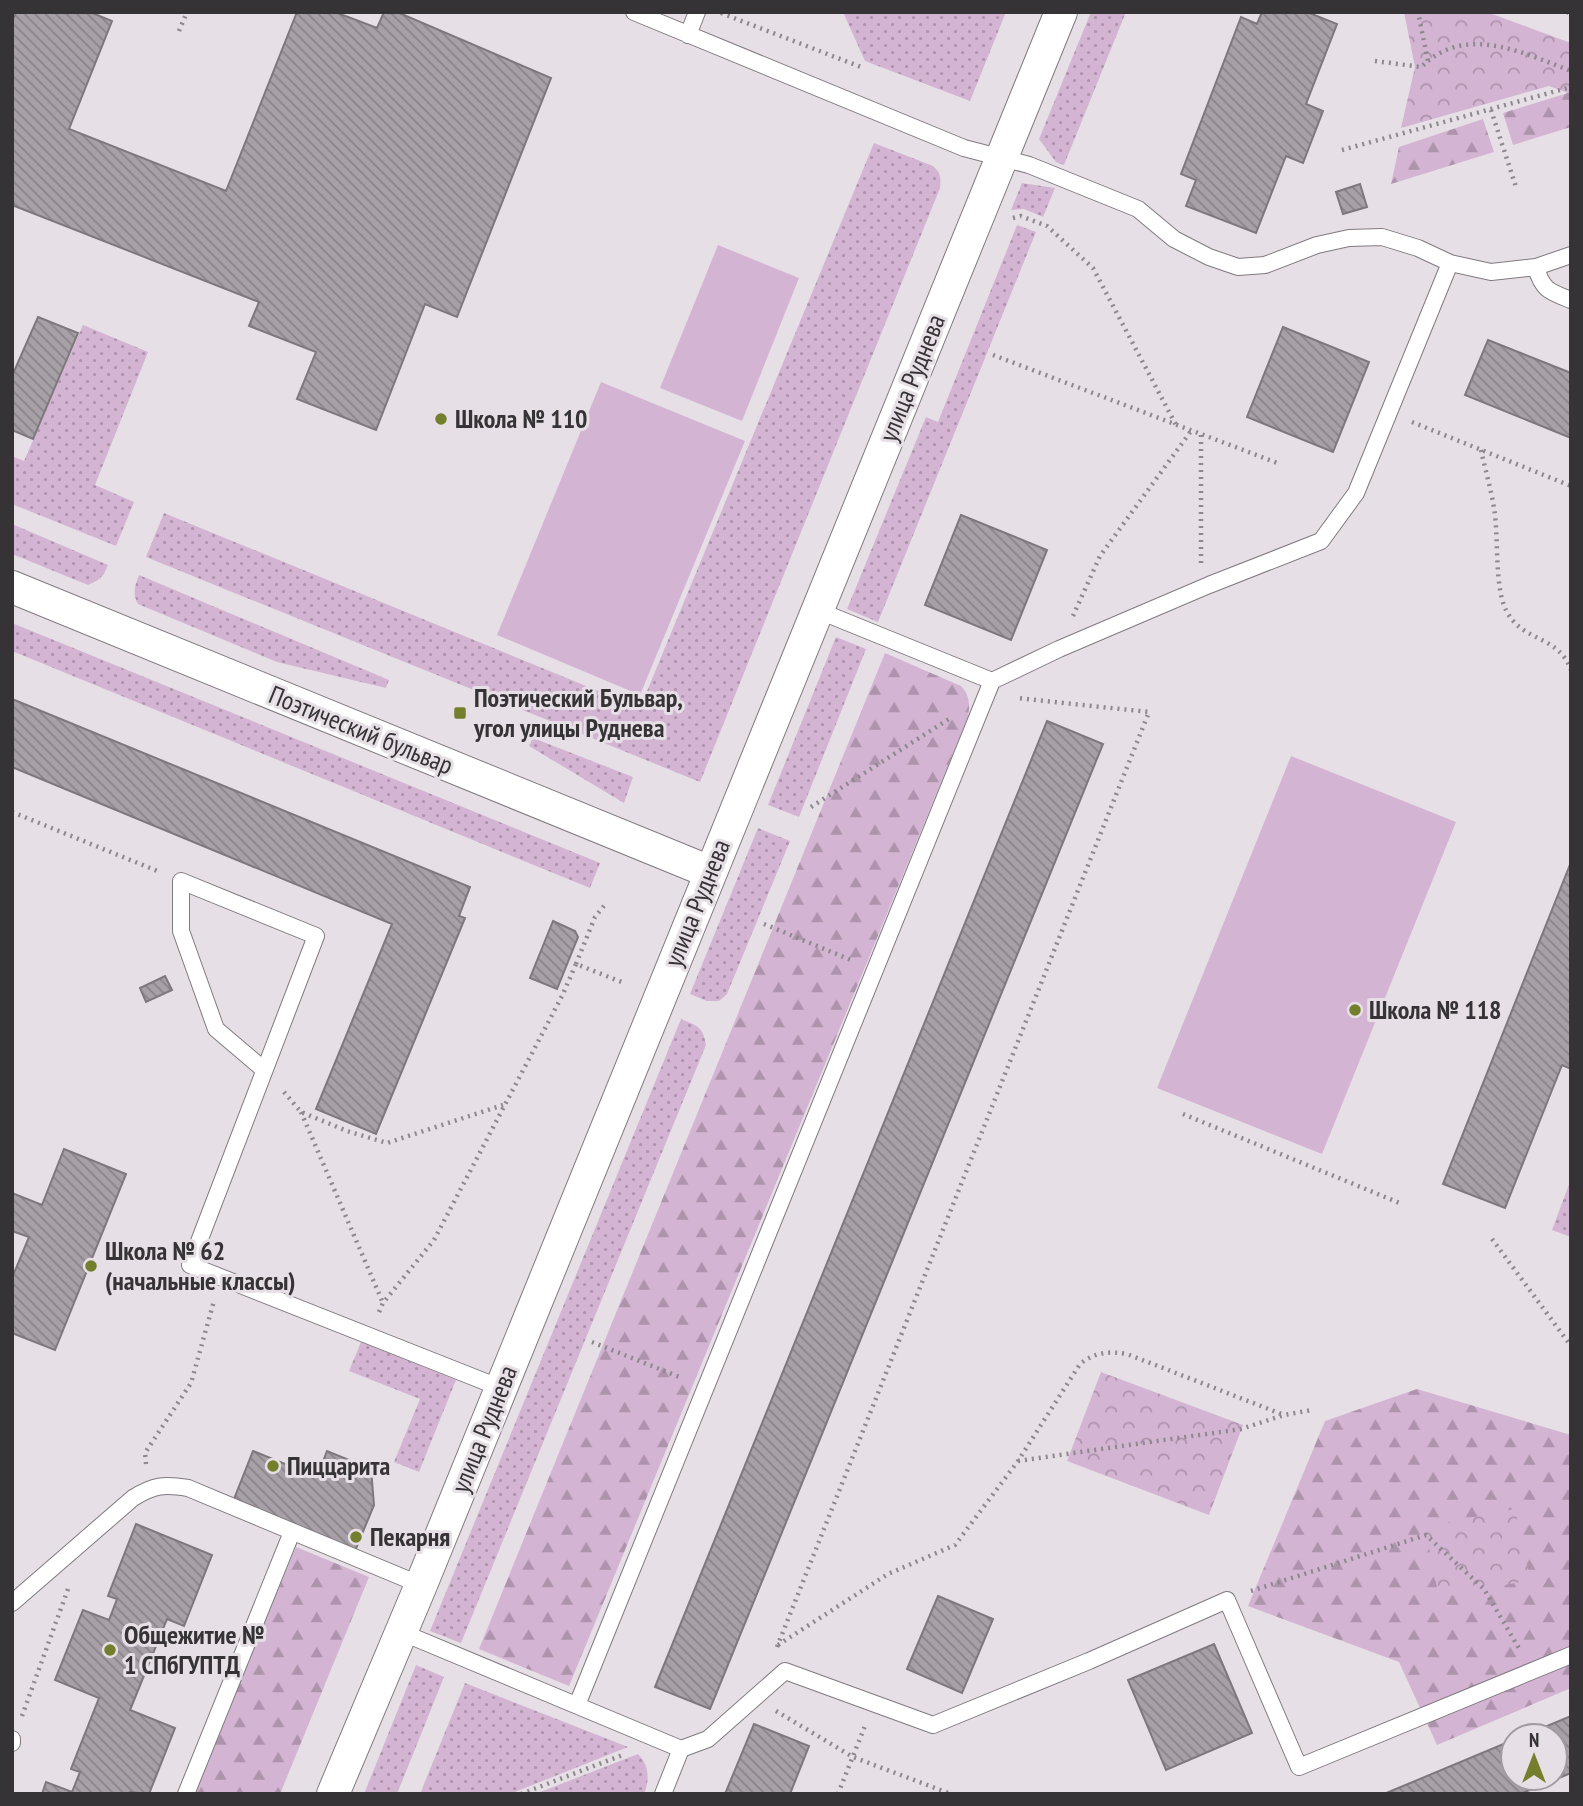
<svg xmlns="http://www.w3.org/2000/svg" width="1583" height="1806" viewBox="0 0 1583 1806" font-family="'PT Sans Narrow',sans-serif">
  <defs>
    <pattern id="grass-dots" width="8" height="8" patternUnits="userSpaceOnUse" patternTransform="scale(1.75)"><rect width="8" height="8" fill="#d4b4d3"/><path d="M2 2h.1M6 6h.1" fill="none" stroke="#ad93ac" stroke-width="1.8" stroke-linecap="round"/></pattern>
    <pattern id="forest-firs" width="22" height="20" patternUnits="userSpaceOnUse" patternTransform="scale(1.75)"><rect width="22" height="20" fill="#d4b4d3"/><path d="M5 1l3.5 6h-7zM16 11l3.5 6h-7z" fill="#ad93ac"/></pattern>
    <pattern id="park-crowns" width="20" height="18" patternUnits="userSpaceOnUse" patternTransform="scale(1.75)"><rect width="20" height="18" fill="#d4b4d3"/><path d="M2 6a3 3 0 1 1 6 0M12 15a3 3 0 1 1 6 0" fill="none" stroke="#ad93ac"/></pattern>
    <pattern id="building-back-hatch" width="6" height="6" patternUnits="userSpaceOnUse" patternTransform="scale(1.75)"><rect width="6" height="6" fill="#a7a1a7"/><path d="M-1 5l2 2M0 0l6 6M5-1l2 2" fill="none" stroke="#898489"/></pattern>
  </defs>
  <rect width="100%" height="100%" fill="#e6e0e6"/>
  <!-- grass -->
  <path fill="url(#grass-dots)" d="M843,12H1006L970,101L865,61Z
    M1091,12H1126L1064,165L1056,162L1039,139Z
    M874,143L933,166C941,173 941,178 940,188L700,782L146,557L164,513L640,708Z
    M1022,183L1055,188L1043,217L1024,209L1011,210Z
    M1017,225L1036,232L878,622L847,609L926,417L938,422Z
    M83,325L148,352L95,485L134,502L116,546L12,504V456L24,461Z
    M12,524L108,565L104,574L98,580L88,585L12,554Z
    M139,575L389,680L386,688L277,662L138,604C132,594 135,586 139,575Z
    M12,623L600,863L590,888L12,651Z
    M836,637L866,649L799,817L768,805Z
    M533,738L633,777L624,803L529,746Z
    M758,828L790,841L727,994L719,1001H707L690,994Z
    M681,1019C697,1026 703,1026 706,1045L461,1643L430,1631Z
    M1571,1179V1237L1552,1230Z
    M361,1342L456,1380L419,1472L394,1462L420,1399L349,1371Z
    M416,1665L444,1677L397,1794H364Z
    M465,1683L628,1747L510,1794H420Z
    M638,1754C649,1765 650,1779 644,1794H535Z"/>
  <!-- forest -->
  <path fill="url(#forest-firs)" d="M1571,92V127L1513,145L1503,113Z
    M1483,119L1494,152L1391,184L1399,147Z
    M885,653L961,686C970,696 970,704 968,717L569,1686L479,1649Z
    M1417,1389L1571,1435V1688L1437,1745L1399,1662L1248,1606L1325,1421Z
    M296,1547L369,1577L280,1794H194Z"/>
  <!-- park -->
  <path fill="url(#park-crowns)" d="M1404,12H1487L1571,43V94L1549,86L1401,128L1415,67Z
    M1101,1372L1243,1425L1209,1515L1067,1461Z
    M1515,1509L1530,1580L1439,1598L1425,1527Z"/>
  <!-- pitch -->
  <path fill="#d4b4d3" d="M718,245L799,278L742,421L660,388Z
    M601,382L745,441L640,695L497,635Z
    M1291,756L1456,822L1322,1154L1157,1088Z"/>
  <!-- building -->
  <path fill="url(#building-back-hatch)" stroke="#7e787d" stroke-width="2" d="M16,12H90L112,21L69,129L226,191L297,12H335L377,28L384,12H397L551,78L457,317L425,304L376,430L297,399L316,352L249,326L259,302L12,205V22Z
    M1262,12H1307L1337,24L1306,104L1323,111L1303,163L1286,156L1256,233L1186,206L1196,180L1181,174L1241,17L1257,24Z
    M1360,184L1367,207L1343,214L1336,192Z
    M38,317L78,333L33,439L12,430V376Z
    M1283,327L1369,362L1333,452L1247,417Z
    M1488,340L1571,373V438L1465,395Z
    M961,515L1047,550L1011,640L925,605Z
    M12,699L470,887L459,916L465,918L376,1134L316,1109L392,924L12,767Z
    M1047,721L1103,744L710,1709L655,1687Z
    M1571,862V1069L1562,1065L1505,1208L1443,1184Z
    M553,921L575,931L578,937L557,989L530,978Z
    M165,976L172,990L146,1002L140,988Z
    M64,1149L126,1174L55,1350L12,1333V1278L29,1237L12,1231V1193L42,1205Z
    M253,1451L317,1477L327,1451L371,1469L374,1505L355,1551L234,1499Z
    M136,1524L212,1555L184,1626L167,1619L130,1710L175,1728L149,1794L130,1792L129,1794H42L46,1782L72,1792L80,1772L71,1769L99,1698L55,1680L83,1610L109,1620L117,1599L108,1596Z
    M938,1596L993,1619L962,1693L907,1669Z
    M1214,1644L1252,1733L1166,1770L1128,1680Z
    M1571,1716V1773L1520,1794H1384L1513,1740V1778H1555V1736H1523Z
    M754,1724L809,1746L790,1794H725Z"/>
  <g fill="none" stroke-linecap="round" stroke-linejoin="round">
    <!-- lane casing -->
    <g stroke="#807a80" stroke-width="18">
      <path id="lane" d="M634,12L964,148L1029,165L1138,209L1174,239L1209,257L1238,267L1265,265L1317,245L1349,238L1382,237L1418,248L1450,263
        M688,35L697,12
        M1536,267C1542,290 1550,292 1571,300
        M817,610L992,681
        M263,1069L216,1029L181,931V881L316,936L190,1265L501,1388
        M12,1603L133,1498C154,1485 164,1484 188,1488L421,1585
        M401,1632L681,1749L663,1794
        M577,1705L992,681L1059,649L1209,585L1321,541L1356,493L1450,263L1491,272L1536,267L1571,255
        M12,1739V1743
        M681,1749L708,1739L785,1671L933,1725L1089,1661L1227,1600L1299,1767L1571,1655
        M186,1794L292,1532"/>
    </g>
    <!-- street casing -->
    <g stroke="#807a80" stroke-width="34">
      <path id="street" d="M12,587L710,872
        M333,1794L421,1585L1061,12"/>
    </g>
    <!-- path -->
    <path stroke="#8c888c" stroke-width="4.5" stroke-dasharray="2 5" stroke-linecap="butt" d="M1567,12L1571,14
      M721,13L861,67
      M179,31L187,12
      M1375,61L1421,67L1428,61L1418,12
      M1428,61C1471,26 1526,54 1571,71
      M1491,110L1516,187
      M1342,150L1571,87
      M1013,218L1021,216L1047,226L1093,268L1176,425
      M993,355L1280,464
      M1412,422L1571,486
      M1201,435V563
      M1481,450C1485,469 1491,489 1494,508C1499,537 1494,586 1506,610C1522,643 1558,634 1571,670
      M1073,616L1100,556L1191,431
      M811,807L949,719
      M12,812L160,872
      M764,924L851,960
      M576,964L595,917L607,902
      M284,1092L301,1112L347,1131L387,1143L503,1105
      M301,1112L383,1303
      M1183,1114L1402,1204
      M1492,1239L1571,1346
      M379,1312L383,1303L434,1240L562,996L576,964L624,983
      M592,1342L682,1378
      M1018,1461L1241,1429L1284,1415L1312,1410
      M146,1464L145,1453L191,1383L214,1301
      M1251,1591L1426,1535L1484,1589L1520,1650
      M778,1645L888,1574L955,1545L1018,1461L1080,1364C1095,1352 1108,1351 1127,1354L1284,1415
      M777,1647L1149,712L1017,698
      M776,1711L853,1757L951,1794
      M22,1716L68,1589
      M521,1794L625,1754
      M838,1794L865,1726"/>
    <!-- lane -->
    <use href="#lane" stroke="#fff" stroke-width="16"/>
    <!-- street -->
    <use href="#street" stroke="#fff" stroke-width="32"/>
  </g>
  <!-- markers -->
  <g fill="#737f2c" stroke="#e6e0e6" stroke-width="2.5">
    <circle cx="441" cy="419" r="7"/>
    <rect x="453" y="706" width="14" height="14" rx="3.5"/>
    <circle cx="1355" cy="1010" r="7"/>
    <circle cx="91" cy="1266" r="7"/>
    <circle cx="273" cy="1466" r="7"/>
    <circle cx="356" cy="1537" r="7"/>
    <circle cx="110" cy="1650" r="7"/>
  </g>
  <g text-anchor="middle" stroke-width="6" stroke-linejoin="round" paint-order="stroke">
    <!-- street labels -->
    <g font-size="26" fill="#353335" stroke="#e6e0e6">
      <text transform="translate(912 378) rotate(-68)" y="9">улица Руднева</text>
      <text transform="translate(361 730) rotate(22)" y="9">Поэтический бульвар</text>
      <text transform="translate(697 903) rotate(-68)" y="9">улица Руднева</text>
      <text transform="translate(484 1429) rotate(-68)" y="9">улица Руднева</text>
    </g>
    <!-- poi labels -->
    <g font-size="26" font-weight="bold" fill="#353335" stroke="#e6e0e6" text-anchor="start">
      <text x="455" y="428">Школа № 110</text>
      <text x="474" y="707">Поэтический Бульвар,<tspan x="474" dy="30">угол улицы Руднева</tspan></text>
      <text x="1369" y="1019">Школа № 118</text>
      <text x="105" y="1260">Школа № 62<tspan x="105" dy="30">(начальные классы)</tspan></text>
      <text x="287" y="1475">Пиццарита</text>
      <text x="370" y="1546">Пекарня</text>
      <text x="124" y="1644">Общежитие №<tspan x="124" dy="30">1 СПбГУПТД</tspan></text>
    </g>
  </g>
  <!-- border -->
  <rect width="1583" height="1806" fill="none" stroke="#353335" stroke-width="28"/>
  <!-- north arrow -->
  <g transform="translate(1534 1757)"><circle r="33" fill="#e6e0e6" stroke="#9f9b9f" stroke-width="2"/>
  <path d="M0-5L12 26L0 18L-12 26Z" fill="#737f2c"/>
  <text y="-10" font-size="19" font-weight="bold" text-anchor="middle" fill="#353335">N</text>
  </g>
</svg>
